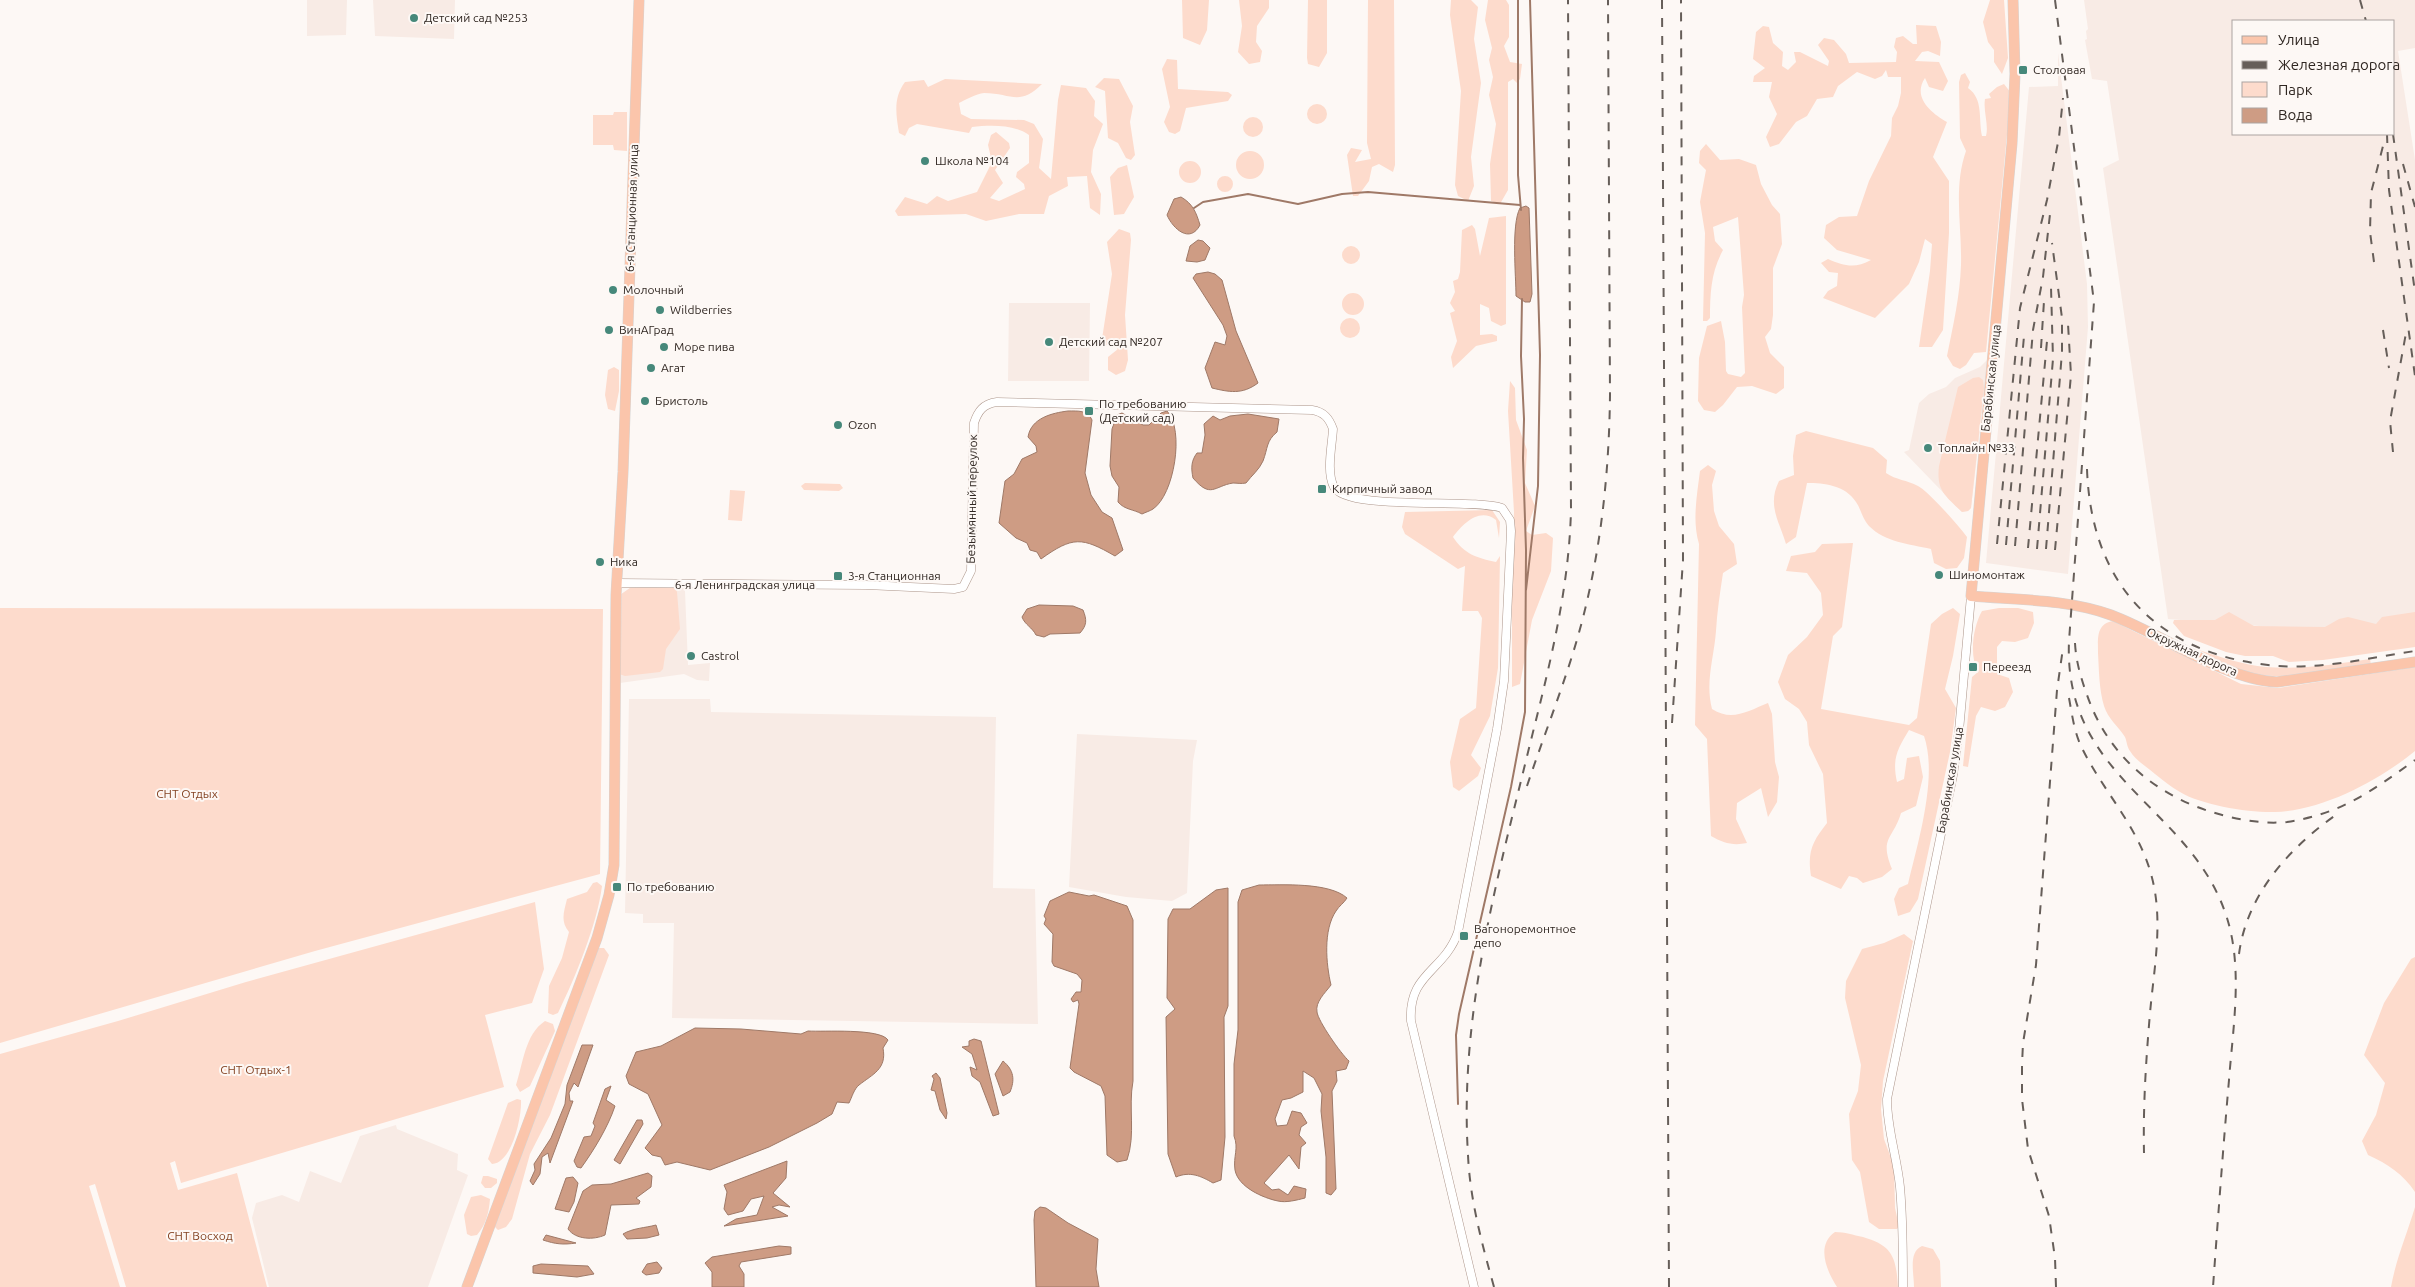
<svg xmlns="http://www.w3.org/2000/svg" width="2415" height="1287" viewBox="0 0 2415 1287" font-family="Ubuntu,sans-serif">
  <rect width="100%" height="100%" fill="#fdf8f5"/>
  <!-- built -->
  <path fill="#f8ebe5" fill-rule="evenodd" d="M307,0H347L346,35L307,36Z
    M373,0H455L454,39L375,36Z
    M2084,0H2415V48L2398,51L2415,160V638L2168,619L2103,168L2119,160L2107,81L2092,79L2085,40L2087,39L2086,31L2088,29ZM2234,21H2394V134H2234Z
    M2058,53L2087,284L2088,327L2068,574L1986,563L2029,87L2058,86Z
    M1009,303H1090L1089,381H1008Z
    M1988,359L1971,508L1968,511L1962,512L1904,452L1909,450L1919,403L1929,394L1946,387L1955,378L1980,367Z
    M630,588H687L685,591L688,665L710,663L709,681L697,680L684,674L620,683V595Z
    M629,699H710L711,712L996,717L993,888L1035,889L1038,1024L672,1018L674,923H643V914L625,913Z
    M1077,734L1197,740L1193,761L1187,893L1172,901L1126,897L1069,887Z
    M396,1125L397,1129L458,1154L457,1170L468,1175L428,1287H269L252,1218L256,1203L282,1195L299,1202L310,1171L341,1183L360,1136Z"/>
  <!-- green -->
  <path fill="#fddbcc" d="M1182,0H1209L1207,30L1200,45L1183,38Z
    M1239,0H1269V8L1257,26L1256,42L1262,51L1260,62L1249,64L1238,52L1242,26Z
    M1308,0H1327V53L1319,67L1308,64L1307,58Z
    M1368,0H1394L1395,165L1393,172L1379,164L1372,167L1369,181L1358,196H1353L1347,155L1351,148L1362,150L1355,162L1371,159L1367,143Z
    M1451,0H1471L1478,7L1474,39L1481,83L1471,157L1474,186L1468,201L1458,196L1455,185L1461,91L1450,15Z
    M1488,0H1506L1509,5V37L1504,46L1510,62L1522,64L1520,79L1517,83L1513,79L1508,82V190L1500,204L1491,201L1490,164L1496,124L1489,95L1493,77L1489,60L1492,48L1485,20Z
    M1990,0H2004L2008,58L2002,74L1994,62V50L1988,42L1983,22Z
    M1916,25L1936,26L1941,42L1940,56L1928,51L1922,52L1915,61L1939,62L1948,81L1943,91L1929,87L1925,78C1912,97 1931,113 1947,122L1933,157L1949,181V233L1943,330L1932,347H1919L1930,271L1932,244L1925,239L1919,262L1909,284L1875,318L1823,298L1828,291L1837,286L1838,273L1829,272L1821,263L1828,259C1844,266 1855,269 1871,260L1837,250L1824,238L1826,225L1839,217L1857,216L1869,181L1891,136L1892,118L1898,106L1901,93V77H1888L1886,70L1882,76L1875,79L1857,72L1838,86L1833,97L1817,99L1807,116L1796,122L1779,144L1770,147L1766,137L1777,114L1769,97L1772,82H1753L1754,76L1765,68L1753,59L1756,32L1763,26L1769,27L1773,43L1783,52L1782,66L1788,70L1796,62L1794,52H1800L1828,66L1829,61L1818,45L1824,38L1834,40L1846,54L1849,63L1896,62L1897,52L1894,47L1896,38L1903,36L1913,44H1917Z
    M1167,59L1177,60L1178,89L1228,92L1232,95L1228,101L1186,108L1180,131L1175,134L1169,132L1164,122L1170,107L1162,69Z
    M1965,73L1970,82L1968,88C1984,99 1978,120 1982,136H1986C1989,125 1983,111 1985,99L1991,98L1989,94L1997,87L2004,84L2011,93L1986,352L1974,353L1966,365L1960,369L1953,366L1947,356C1953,326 1960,296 1961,265C1962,227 1953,188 1966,151L1960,138L1959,82L1961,75Z
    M1104,78L1119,79L1133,106L1130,122L1135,155L1131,160L1126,158L1118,143L1108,138L1105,91L1095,87Z
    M945,79L1042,84C1019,107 1011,93 984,93C976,94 965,100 959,103L961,114L971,119L1024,120L1034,124L1043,139L1039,168L1051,179L1058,100L1061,85L1086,88L1095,101L1094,116L1103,124L1093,150L1091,172L1101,194L1100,215L1090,208L1087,176L1067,177L1068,186L1049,196L1044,214H1019L986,221L966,214L898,216L895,211L905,197L927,204L937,196L948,201L977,192L992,162L988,145L991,135L996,132L1009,143L1010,148L995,170L1003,183L990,198L999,201L1025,189L1024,184L1016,177L1017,172L1029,163V135C1013,124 990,125 972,127L969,133L917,124L909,128L905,136L899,133C896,114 893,98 905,82L924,80L928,87Z
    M1307 114a10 10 0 1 1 20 0a10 10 0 1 1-20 0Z
    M614,112H627V151L614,150L613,145H593V115H613Z
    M1243 127a10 10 0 1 1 20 0a10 10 0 1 1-20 0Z
    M1706,144L1720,160L1739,159L1756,165L1761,184L1772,205L1780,214L1782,244L1773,268V315L1771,329L1765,337L1770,353L1784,367V388L1776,394L1752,386L1737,387L1723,405L1715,412L1704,410L1698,401L1699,358L1707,326L1721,321L1725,342L1726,371L1728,374L1741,377L1745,373L1742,307L1744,295L1738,217L1713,227L1715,241L1723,250C1711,272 1710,293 1710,318L1707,321H1703L1705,233L1700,202L1706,170L1699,163L1700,151Z
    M1236 165a14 14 0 1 1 28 0a14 14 0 1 1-28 0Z
    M1179 172a11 11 0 1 1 22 0a11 11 0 1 1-22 0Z
    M1127,165L1134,197L1124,214L1114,215L1110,177L1118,168Z
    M1217 184a8 8 0 1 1 16 0a8 8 0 1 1-16 0Z
    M1506,216V324L1501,326L1491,321L1489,308L1480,304V335L1492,334L1497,336V341L1476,346L1453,368L1451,357L1457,341L1450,313L1455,311L1450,303L1455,292L1453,281L1458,279L1460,272L1462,230L1472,225L1475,229L1480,256L1489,218Z
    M1119,229L1130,233L1131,240L1125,315L1128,360L1125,371L1116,375L1108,370V357L1118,349L1114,345H1104L1102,339L1112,274L1107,242Z
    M1342 255a9 9 0 1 1 18 0a9 9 0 1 1-18 0Z
    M1342 304a11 11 0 1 1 22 0a11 11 0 1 1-22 0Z
    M1340 328a10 10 0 1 1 20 0a10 10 0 1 1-20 0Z
    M614,367L619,370V391L615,411L608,409L605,395L608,370Z
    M1979,377L1983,380L1984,388L1971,508L1968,511L1962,512C1946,496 1936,491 1939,466L1958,387L1973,378Z
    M1510,381L1515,388L1516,420L1527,450L1525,483L1535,506L1526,531L1532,535L1546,533L1553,538L1551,571L1532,620L1520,684L1512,687V579L1514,512L1508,411Z
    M1806,431L1873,448L1887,460L1886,473C1896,480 1907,480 1918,486C1927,490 1960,527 1967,537L1964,558L1957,568L1946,569L1934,563L1931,549C1909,544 1885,542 1869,526C1862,518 1861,509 1856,502C1845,485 1824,483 1807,483L1796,537L1786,544C1779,521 1767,505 1779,481L1794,475L1793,456L1796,435Z
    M1708,465L1716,471L1712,485L1714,511L1719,526L1734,544L1737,564L1723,573C1720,593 1717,612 1716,631C1714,658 1705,682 1712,709C1732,722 1748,711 1768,703L1772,714L1775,762L1779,777L1777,802L1768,817L1761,788L1737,803L1736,819L1747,843C1733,846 1723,843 1711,836L1707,739L1695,725L1699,544C1692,521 1697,495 1700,471Z
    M805,483L840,484L843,488L839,491L804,490L801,486Z
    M730,490L745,491L742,521L728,520Z
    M1492,510L1500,522L1499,538L1496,520C1479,507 1463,524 1453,537C1464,554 1477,558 1496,562L1500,556L1498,668L1490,716L1471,755L1481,768L1478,776L1459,791L1453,787L1450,762L1460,719L1476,708L1482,618L1478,611H1462L1465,566L1458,569L1405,534L1402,527L1405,512Z
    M1853,543L1842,627L1833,636L1821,709L1909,725L1917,718L1931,624L1942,614L1953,608L1960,614L1953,656L1945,689L1956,708L1950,752L1918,899L1910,912L1898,916L1894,899L1899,888L1908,884C1918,842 1938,777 1924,736L1909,730C1897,750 1892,759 1897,782L1904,779L1907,758L1919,756L1923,777L1916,806L1901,813C1893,840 1879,837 1892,869L1882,877L1863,883L1857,878L1849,876L1841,889L1811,876C1807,851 1813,841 1827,823L1823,774L1809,745L1807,722L1799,709L1785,699L1778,682L1788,655L1807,637L1823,615L1821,593L1807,573L1786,571L1791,556L1815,552L1822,544Z
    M675,587L677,592L680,629L666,649L663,669L660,672L625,676L619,674L620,595L630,588Z
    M0,608L603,609L600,874L315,951L0,1043Z
    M1999,608H2018L2033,612L2034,623L2028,638L2015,642L2002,641L1997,647V674L2009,678L2013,692L2005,707L1995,711L1981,707L1976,716L1968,767L1963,766L1972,677L1978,672C1969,655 1973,627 1982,611Z
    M2229,612L2254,626L2325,627L2339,619L2348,617L2376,624L2382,617L2415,612V647L2323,660L2289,662L2273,656H2245L2226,652L2184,636L2173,623L2174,620H2215Z
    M2113,621L2241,684L2278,688L2415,667V751C2380,780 2322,811 2275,812C2250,813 2201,805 2180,792C2171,787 2163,780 2155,774C2147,767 2136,761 2130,751C2127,747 2127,742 2125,737C2118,726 2108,719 2104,706C2099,689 2099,670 2098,653C2098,638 2096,624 2113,621Z
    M2199,650C2221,657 2243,665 2266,667C2301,670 2336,664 2370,659L2371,665C2336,670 2287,682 2252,673C2233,669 2216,659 2199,650Z
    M597,882L602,886C597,925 575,978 558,1013L553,1015L548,1013L549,986L562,958L569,932C560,921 564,912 567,899L587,892L593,883Z
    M535,902L544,969L532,1003L485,1015L504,1087L181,1183L175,1161L170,1163L178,1190L237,1173L267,1287H126L95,1184L89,1186L120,1287H0V1054L118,1021L246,982Z
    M1904,934L1913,941L1883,1081L1881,1109L1884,1139L1894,1166L1895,1208L1899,1226L1897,1229H1879L1869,1222L1860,1172L1852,1160L1849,1114L1858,1091L1861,1065L1845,998L1846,981L1862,949L1884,943Z
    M599,948H604L609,955L550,1115L530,1154L512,1219L506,1227L498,1230L495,1227V1219L594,955Z
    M2415,957V1192C2403,1174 2388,1164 2368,1155L2362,1141L2376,1115L2385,1083L2364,1055L2384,1003L2411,959Z
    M545,1021L553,1024L555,1031L530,1086L520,1092L516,1085C523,1064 525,1034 545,1021Z
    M517,1099L521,1100C522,1117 512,1163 492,1164L488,1159L508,1103Z
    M483,1176H488L497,1179V1183L491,1188H485L481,1183Z
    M481,1195L490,1199C489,1212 486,1225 477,1235L471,1236L467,1234L464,1215L471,1197Z
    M2415,1207V1287H2391C2396,1259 2407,1234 2415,1207Z
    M1835,1232C1845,1232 1853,1235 1863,1237C1893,1246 1896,1257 1898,1287H1837C1826,1270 1816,1245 1835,1232Z
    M1922,1246L1933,1249L1940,1261L1941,1287H1914C1914,1273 1908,1252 1922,1246Z"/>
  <!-- water -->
  <path fill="#ce9c84" stroke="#9f7967" d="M1181,197C1193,204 1196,212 1200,225C1190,244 1173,229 1167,215L1174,199Z
    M1526,206L1529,208L1532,294L1530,302H1525L1516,296C1516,276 1511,225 1520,208Z
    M1198,240L1203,241L1210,248L1205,260L1197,262L1186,261L1190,246Z
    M1208,272L1215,274L1222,280L1236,331L1258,383C1242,395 1229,392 1212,388L1205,368L1215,342L1225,345L1227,336L1223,325L1193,278L1196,274Z
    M1068,411C1078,411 1088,410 1092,420L1085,473L1091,495L1102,512L1112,518L1123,550L1115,556C1082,537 1073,536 1041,559L1037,552L1030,550L1027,543L1016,538L999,523L1005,481L1014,474L1022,459L1037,452L1036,446L1028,437C1031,418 1052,413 1068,411Z
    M1167,411C1185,430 1174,495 1153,509C1150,511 1146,512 1142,514C1133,509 1125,510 1118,502L1119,487L1112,476L1110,466L1112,429L1117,415L1122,413L1143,425H1149L1161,413Z
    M1248,414L1279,419L1277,432C1266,441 1268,448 1263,461C1259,470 1252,475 1246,483C1241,484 1237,483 1233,483C1214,486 1211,499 1193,478C1191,468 1191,461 1197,453H1202L1205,435L1204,424L1213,416L1220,420L1230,416Z
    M1039,605L1073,606L1083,610C1087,620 1087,625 1080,633L1050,634L1044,637L1036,635C1032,627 1025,625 1022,617L1027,609Z
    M1259,885C1282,885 1329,882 1347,898C1344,903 1339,906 1336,911C1323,930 1326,964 1331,985C1325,993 1315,1002 1317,1012C1318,1021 1341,1054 1349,1061L1346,1069L1336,1071L1337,1081L1332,1091L1336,1189L1331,1195L1326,1193V1157L1321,1111L1322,1094L1314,1078L1303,1071V1092L1291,1098L1282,1100L1275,1119L1277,1126L1287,1125L1292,1111L1301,1113L1307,1123L1301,1127L1299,1135L1306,1143L1301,1147L1299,1169L1289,1155L1264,1183L1272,1190L1279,1189L1288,1195L1294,1186L1306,1189L1305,1198C1297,1200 1286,1203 1278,1201C1263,1198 1238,1187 1235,1170C1233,1156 1239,1149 1234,1136V1064L1238,1030V902L1242,890Z
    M1228,888V1006L1224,1017L1225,1137L1221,1180L1213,1183C1201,1176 1190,1171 1176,1177L1168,1154L1166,1017L1175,1009L1167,998L1168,919L1173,909H1190L1216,890Z
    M1069,892L1089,896L1094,895L1127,906L1133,920V1081C1128,1108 1136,1134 1127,1160L1117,1162L1107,1155L1105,1096L1101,1086L1074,1072L1070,1068L1079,1004L1078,1000L1073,1002L1071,999L1076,992H1081L1082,980L1077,974L1054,966L1052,962L1053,934L1044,924L1046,919L1044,916L1050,901Z
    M695,1028L741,1029L801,1034L808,1031C823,1032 880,1028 888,1040L883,1048C887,1069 873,1074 859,1085C854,1089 852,1097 849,1103L837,1102L832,1114L817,1123L769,1147L710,1170L677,1162L665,1165L661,1157L652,1155L645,1148L662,1125L648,1094L629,1084L626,1076L636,1052L661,1046Z
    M974,1039L981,1041L999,1114L993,1116L980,1082L972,1076L970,1067L977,1070L972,1054L962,1047L969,1046V1041Z
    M582,1045H593L578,1087L574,1083L569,1093L570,1101H573L550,1163L548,1153L542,1157L540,1174L533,1185L530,1181L535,1170L534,1164L551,1138L565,1104L567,1085Z
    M1003,1061C1014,1070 1015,1080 1010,1092L1003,1096L995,1074Z
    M936,1073L940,1078L947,1113L946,1119L940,1110L935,1091L931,1090L934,1079L932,1076Z
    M611,1086L606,1100L615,1106C608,1127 594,1150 581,1168L577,1167L574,1161L584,1137L591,1136L595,1126L593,1123L605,1089Z
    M637,1120H642L643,1124L620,1164L614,1160Z
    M787,1161L786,1178L773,1193L790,1207L779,1205L772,1207L788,1216L724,1226L736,1219L757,1215L764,1196L751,1199L743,1211L728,1215L724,1209L727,1192L724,1185Z
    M648,1173L652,1176L651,1187L636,1198L640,1201L639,1204L611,1205L605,1235C594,1240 576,1240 568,1229L583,1191L592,1185L611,1184Z
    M573,1177L578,1183L574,1202L569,1212L555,1209L566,1178Z
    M1040,1207L1046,1208L1068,1223L1098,1239L1096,1269L1099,1287H1036L1034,1220L1035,1211Z
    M656,1225L659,1235L647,1238L627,1239L623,1234C633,1228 645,1228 656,1225Z
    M546,1235L576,1243C563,1245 555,1244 543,1240Z
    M779,1246L791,1247V1254L741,1262L739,1266L744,1274V1287H712V1272L705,1263L712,1257Z
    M657,1262L662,1268L659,1273L646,1275L642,1272L647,1264Z
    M541,1264L588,1266L594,1274L577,1277L533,1273V1266Z"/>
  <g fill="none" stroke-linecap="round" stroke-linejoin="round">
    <!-- stream -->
    <path stroke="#9f7967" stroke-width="2" d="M1518,0V175L1521,210
      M1194,208L1203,202L1248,194L1298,204L1342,194L1368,192L1520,205
      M1526,590L1538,486L1540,355L1530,0
      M1458,1104L1456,1035L1459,1014L1511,787L1525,712L1526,550L1523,458L1524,419L1521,356L1522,299"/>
    <!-- minor casing -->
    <g stroke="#ad968b" stroke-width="9">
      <path id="minor" d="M617,583L866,585L954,589L963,587L971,571L974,423C978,411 983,404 997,402L1312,410C1324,412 1329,418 1333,429C1332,446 1326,472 1334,487C1346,511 1472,498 1502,508L1510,520L1511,531L1504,681L1497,729L1458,932C1444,972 1408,973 1411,1021L1474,1287
        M1903,1287C1903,1253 1903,1220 1900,1187C1897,1157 1887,1129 1887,1099L1953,775L1959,731L1971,596"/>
    </g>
    <!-- major casing -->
    <g stroke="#d6d4d3" stroke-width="11">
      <path id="major" d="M2013,0L2015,74L2012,143L1971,596C2017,600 2068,599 2111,615C2162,634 2225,680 2277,682L2415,662
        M467,1287L597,938L609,895L614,865L616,595L623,472L639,0"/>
    </g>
    <!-- minor -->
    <use href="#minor" stroke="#fff" stroke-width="8"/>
    <!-- major -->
    <use href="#major" stroke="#fbc5ab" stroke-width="10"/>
    <!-- rail -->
    <path stroke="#665e59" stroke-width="2" stroke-dasharray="9 9" stroke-linecap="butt" d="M1662,0L1669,1287
      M2055,0L2094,302L2069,641C2063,780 2192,806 2227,918C2243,969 2233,1027 2229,1080C2223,1149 2218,1218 2213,1287
      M2360,0L2366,21
      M2387,134L2389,190L2415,376
      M2393,134L2415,292
      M2403,164L2415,207
      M2374,262L2370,232L2371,193L2383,146
      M2383,330L2389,368
      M2041,348L2044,301
      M2393,452L2390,421L2406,333
      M2087,469C2091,582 2154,652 2268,665C2317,671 2367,658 2415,651
      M1997,544L2020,308L2047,200L2059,137L2063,98
      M2006,545L2024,336
      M2015,546L2033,330L2043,277L2050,214
      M2028,548L2047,341
      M2037,549L2053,359L2051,287
      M2046,549L2062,352V318L2052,243
      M2055,550L2071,375L2068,324
      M2075,643C2076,662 2081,678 2087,695C2109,759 2161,800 2226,816C2246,821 2266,824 2287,822C2341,814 2372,791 2415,760
      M2069,698C2072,714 2074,731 2081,746C2102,790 2138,826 2151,874C2164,919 2154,968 2150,1013C2146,1060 2143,1106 2144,1153
      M1672,723L1683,560L1681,0
      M1527,786C1542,741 1559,698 1573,653C1599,569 1609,482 1610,395L1608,0
      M2239,954C2247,893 2291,846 2340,812
      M1494,1287C1482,1244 1470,1200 1468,1155C1459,1014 1498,876 1531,740C1550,664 1569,589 1571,510L1568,0
      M2056,1287L2055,1258L2049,1216L2028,1149L2022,1099V1065L2023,1043L2036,965L2057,690L2063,648"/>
  </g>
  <!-- markers -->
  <g fill="#46887a" stroke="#fdf8f5" stroke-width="2">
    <circle cx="414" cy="18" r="5"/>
    <rect x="2018" y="65" width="10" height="10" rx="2.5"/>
    <circle cx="925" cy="161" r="5"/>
    <circle cx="613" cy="290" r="5"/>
    <circle cx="660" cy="310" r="5"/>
    <circle cx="609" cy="330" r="5"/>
    <circle cx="1049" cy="342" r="5"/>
    <circle cx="664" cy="347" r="5"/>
    <circle cx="651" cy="368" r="5"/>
    <circle cx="645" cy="401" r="5"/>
    <rect x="1084" y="406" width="10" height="10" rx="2.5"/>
    <circle cx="838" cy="425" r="5"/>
    <circle cx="1928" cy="448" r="5"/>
    <rect x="1317" y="484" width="10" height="10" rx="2.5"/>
    <circle cx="600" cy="562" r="5"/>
    <circle cx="1939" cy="575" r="5"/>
    <rect x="833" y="571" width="10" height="10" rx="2.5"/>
    <circle cx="691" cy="656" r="5"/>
    <rect x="1968" y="662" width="10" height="10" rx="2.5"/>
    <rect x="612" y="882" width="10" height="10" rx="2.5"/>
    <rect x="1459" y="931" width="10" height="10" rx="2.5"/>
  </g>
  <g text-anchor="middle" stroke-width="4" stroke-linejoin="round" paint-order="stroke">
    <!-- poi labels -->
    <g font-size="12" fill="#302722" stroke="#fdf8f5" text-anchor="start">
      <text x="424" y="22">Детский сад №253</text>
      <text x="2033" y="74">Столовая</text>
      <text x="935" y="165">Школа №104</text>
      <text x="623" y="294">Молочный</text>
      <text x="670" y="314">Wildberries</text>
      <text x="619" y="334">ВинАГрад</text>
      <text x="1059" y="346">Детский сад №207</text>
      <text x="674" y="351">Море пива</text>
      <text x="661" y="372">Агат</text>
      <text x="655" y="405">Бристоль</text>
      <text x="1099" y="408">По требованию<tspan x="1099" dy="14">(Детский сад)</tspan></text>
      <text x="848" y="429">Ozon</text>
      <text x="1938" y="452">Топлайн №33</text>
      <text x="1332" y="493">Кирпичный завод</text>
      <text x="610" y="566">Ника</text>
      <text x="1949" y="579">Шиномонтаж</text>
      <text x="848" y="580">3-я Станционная</text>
      <text x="701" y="660">Castrol</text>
      <text x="1983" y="671">Переезд</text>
      <text x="627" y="891">По требованию</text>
      <text x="1474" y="933">Вагоноремонтное<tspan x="1474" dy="14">депо</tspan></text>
    </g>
    <!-- street labels -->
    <g font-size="12" fill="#302722" stroke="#fdf8f5">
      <text transform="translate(632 208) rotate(-88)" y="4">6-я Станционная улица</text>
      <text transform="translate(1991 378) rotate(-84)" y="4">Барабинская улица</text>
      <text transform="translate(972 499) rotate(-89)" y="4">Безымянный переулок</text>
      <text x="745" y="589">6-я Ленинградская улица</text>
      <text transform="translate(2192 652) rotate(25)" y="4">Окружная дорога</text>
      <text transform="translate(1950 780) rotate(-80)" y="4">Барабинская улица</text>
    </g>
    <!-- park labels -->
    <g font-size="12" fill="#844323" stroke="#fdf8f5">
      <text x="187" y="798">СНТ Отдых</text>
      <text x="256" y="1074">СНТ Отдых-1</text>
      <text x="200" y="1240">СНТ Восход</text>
    </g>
  </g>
  <!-- legend -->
  <rect x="2232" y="20" width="162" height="115" fill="#fdf8f5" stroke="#aba4a1"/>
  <rect x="2242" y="36" width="25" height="8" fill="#fbc5ab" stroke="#aba4a1"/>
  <text x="2278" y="45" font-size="15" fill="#302722">Улица</text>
  <rect x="2242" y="61" width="25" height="8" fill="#665e59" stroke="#aba4a1"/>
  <text x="2278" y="70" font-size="15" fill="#302722">Железная дорога</text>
  <rect x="2242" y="82" width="25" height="15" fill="#fddbcc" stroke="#aba4a1"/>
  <text x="2278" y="95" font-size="15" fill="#302722">Парк</text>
  <rect x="2242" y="108" width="25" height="15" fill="#ce9c84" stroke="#aba4a1"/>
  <text x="2278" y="120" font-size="15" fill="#302722">Вода</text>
</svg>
